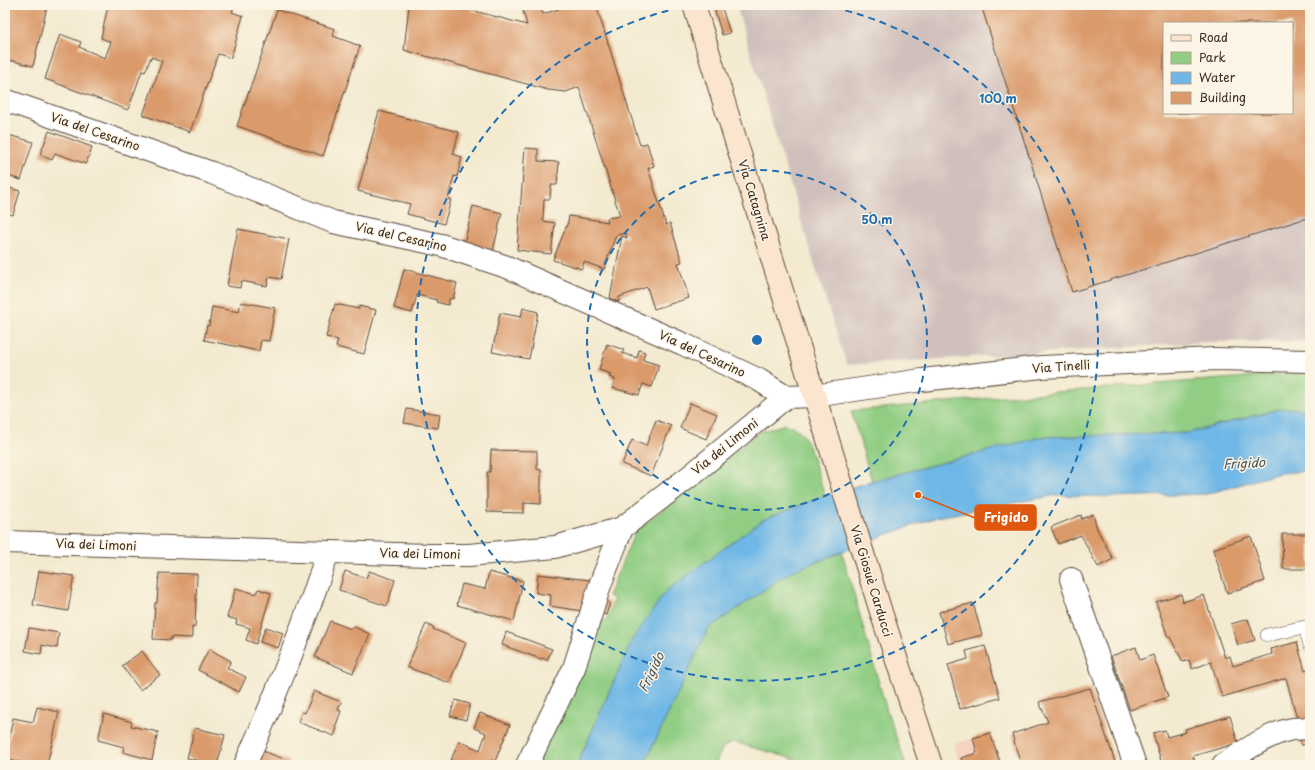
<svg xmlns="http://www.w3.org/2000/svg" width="1315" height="770" viewBox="0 0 1315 770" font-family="'Playpen Sans',sans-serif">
  <rect width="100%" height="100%" fill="#fcf5e5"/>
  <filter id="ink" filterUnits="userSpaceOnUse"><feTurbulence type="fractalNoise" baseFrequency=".025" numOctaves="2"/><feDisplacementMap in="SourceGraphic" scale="8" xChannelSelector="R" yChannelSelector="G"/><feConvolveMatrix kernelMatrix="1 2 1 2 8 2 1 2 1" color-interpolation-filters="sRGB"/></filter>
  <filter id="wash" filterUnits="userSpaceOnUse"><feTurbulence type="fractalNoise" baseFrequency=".012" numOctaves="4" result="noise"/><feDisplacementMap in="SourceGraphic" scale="16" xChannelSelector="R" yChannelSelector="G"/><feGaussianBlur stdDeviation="0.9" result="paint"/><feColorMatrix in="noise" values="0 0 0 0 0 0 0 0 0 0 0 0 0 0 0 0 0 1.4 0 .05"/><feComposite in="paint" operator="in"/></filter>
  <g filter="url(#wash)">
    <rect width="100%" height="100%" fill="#f3ead0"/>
    <!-- built -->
    <path fill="#f4d3c0" d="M991,733L1001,765H960L954,744Z"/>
    <!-- industrial -->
    <path fill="#d0c0bc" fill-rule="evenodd" d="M736,5H1310V341L1207,342L847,365L818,276ZM1164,23H1292V113H1164Z"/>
    <!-- green -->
    <path fill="#91ce84" stroke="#667c51" d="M1310,372V410L1284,408L1188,433L1041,437L872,481L851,411L1055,392Z
      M785,424C798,429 801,430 808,443L825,496L762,520L633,638L577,765H536L601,619L606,621L614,599L608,596L635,532L760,432Z
      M842,552L886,708L906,765H816L733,742L723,747L715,765H644L708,629L790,572Z"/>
    <!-- water -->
    <path fill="#6eb7e6" stroke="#547082" d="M1284,408L1310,410V471L1280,473L1207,494L1112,497L1057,495L937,517L885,535L790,572L708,629L644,765H577L633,638L666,591L762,520L825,496L872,481L1041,437L1188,433Z"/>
    <g id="blocks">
      <!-- building -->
      <path fill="#da9a6b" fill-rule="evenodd" d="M5,5H38L47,7L33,66L5,59V24L7,17L5,16Z
        M108,5H235L232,12L243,16L231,58L218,54L190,132L143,115L162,61L151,57L145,72L142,71L128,110L45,79L60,34L81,42L79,47L105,58L111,42L101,38Z
        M409,5H472L471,10L527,25L523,11L540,6L543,14L559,9L558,5H596L640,145L647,143L654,166L648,168L666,225L670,223L682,262L678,263L689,298L654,309L647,287L619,297V302L610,298L622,236L627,238L626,233L616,235L604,269L584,262L582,269L553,260L568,222L569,216L608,222L607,218L620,216L579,87L566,92L548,90L404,50Z
        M713,5H721L730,33L722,35Z
        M981,5H1310V217L1072,292ZM1164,23H1292V113H1164Z
        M277,10L335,29L333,36L360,46L323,156L237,126Z
        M379,111L459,132L453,154L462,157L457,177L454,176L448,199L451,200L444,224L407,214L410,204L358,191Z
        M49,131L92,147L86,164L55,153L52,160L40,155Z
        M5,134L33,142L21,180L5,175Z
        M525,148L538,149V161L559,162L557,185H551L550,199H544L543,221L555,223L551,254L517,250Z
        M7,187L20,191L13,215L5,213V196Z
        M473,206L502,213L493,251L464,244Z
        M238,229L289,239L281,279L269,277L267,286L241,281L240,288L227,286Z
        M404,269L457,283L453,299L450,298L448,305L436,302L437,300L417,295L412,313L394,308Z
        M241,302L275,308L269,341L261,340L259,351L204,340L207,325L209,326L212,307L239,312Z
        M335,304L359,309V306L376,310L364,354L336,347L338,340L326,337Z
        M523,308L538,312L529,359L492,352L500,313L521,317Z
        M607,344L624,350L622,353L637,358L639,350L645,352L643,360L659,365L652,387L643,384L639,395L612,388L615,379L609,377L611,374L599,370Z
        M690,403L717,414L706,439L680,428Z
        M407,409L440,414L438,428L404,423Z
        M656,420L671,426L651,476L622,464L632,440L646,446Z
        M491,450L537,451V469L541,470V504L524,503V513L487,512V472H490Z
        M1093,514L1097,529L1113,559L1098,567L1081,535L1058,544L1051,527L1081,515L1082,519Z
        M1282,534H1310V569H1283Z
        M1251,536L1265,581L1227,593L1213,549Z
        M39,571L74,576L68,611L33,605Z
        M345,571L366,578L369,571L395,580L387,606L339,590Z
        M489,572L523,581L514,621L457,605L462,584L485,589Z
        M159,573L197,574L195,627H192V638L171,637V640L153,639L155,603H157Z
        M538,574L590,580L582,611L550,606L551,595L536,593Z
        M236,588L256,594L258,589L271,593L256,644L246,640L250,628L236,624L237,620L227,617Z
        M1181,594L1183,602L1204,595L1225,658L1230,656L1233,666L1272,654L1271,649L1297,642L1305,671L1310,669V719L1298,722L1286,678L1222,697L1211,662L1192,669L1189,660L1183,662L1170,637H1168L1156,602Z
        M604,600L610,603L606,615L599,612Z
        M973,603L982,635L948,644L939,612Z
        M1248,619L1255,640L1238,645L1231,624Z
        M330,621L351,629L352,626L370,634L353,673L315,657Z
        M426,624L434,628L433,629L466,643L449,683L407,667Z
        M266,627L283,633L278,648L260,642Z
        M29,628L59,633L57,648L42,645L41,654L25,651Z
        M506,632L552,649L547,660L542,658L541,659L502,645Z
        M985,646L1000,698L960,709L948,665L968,659L966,651Z
        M1136,647L1140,660L1153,655L1168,697L1130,710L1111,656Z
        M209,649L231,661L227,668L246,677L239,692L198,670Z
        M142,651L160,675L140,690L122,666Z
        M1090,688L1116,765H1011L1020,762L1012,734L1048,722L1039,702Z
        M314,691L341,702L338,710L341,711L335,728H337L334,736L298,722L302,712L305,713Z
        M455,700L470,704L466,720L450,716Z
        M37,707L59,712L47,765H33L5,759L13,718L33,722Z
        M480,713L510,725L495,761L491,760L489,765H449L459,741L480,750L486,733L474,728Z
        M104,714L132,722L131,726L158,732L152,760L123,752L124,747L98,740Z
        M1230,716L1238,743L1193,756L1196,765H1162L1153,733L1165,730L1167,737L1186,732L1185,729Z
        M195,728L225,735L217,765L187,758Z
        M990,733L1001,765H963L961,758L977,753L973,738Z
        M1310,733V744L1301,745L1299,735Z
        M263,751L289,761L288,763L292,765H258Z"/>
    </g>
  </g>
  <g filter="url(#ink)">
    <use href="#blocks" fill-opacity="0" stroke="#574739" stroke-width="1"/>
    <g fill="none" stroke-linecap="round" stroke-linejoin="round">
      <!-- lane casing -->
      <g stroke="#574739" stroke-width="14">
        <path id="lane" d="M1267,635L1305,627L1310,645"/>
      </g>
      <!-- street casing -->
      <g stroke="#574739" stroke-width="24">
        <path id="street" d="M5,100L212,173L333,222L441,245L507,267L683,344L759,380L786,397
          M786,397L814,396L922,380L1042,367L1214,359L1310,361
          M5,542L429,555H469L555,547L622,528L690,476L786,397
          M1071,579L1135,765
          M245,765C276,696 304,625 328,552
          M527,765L574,668L600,585L622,528
          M1223,765C1242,753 1266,735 1288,730C1295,728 1303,729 1310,728"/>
      </g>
      <!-- secondary casing -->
      <g stroke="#574739" stroke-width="24">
        <path id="secondary" d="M694,5L881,612L931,765"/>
      </g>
      <!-- lane -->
      <use href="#lane" stroke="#fff" stroke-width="13"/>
      <!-- street -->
      <use href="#street" stroke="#fff" stroke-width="22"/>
      <!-- secondary -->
      <use href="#secondary" stroke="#fbe5cf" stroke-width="22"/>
    </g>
  </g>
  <!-- distance rings -->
  <g fill="none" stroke="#1f6fb2" stroke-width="2" stroke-dasharray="7 5">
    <circle cx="757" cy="340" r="170"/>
    <path d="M822 5A341 341 0 1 1 692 5"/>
  </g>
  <g text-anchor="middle" stroke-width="3" stroke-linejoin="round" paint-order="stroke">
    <!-- street labels -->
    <g font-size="12" fill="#3b2a1e" stroke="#fcf5e5">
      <text transform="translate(95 132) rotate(19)" y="4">Via del Cesarino</text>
      <text transform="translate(754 200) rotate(73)" y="4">Via Catagnina</text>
      <text transform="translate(401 237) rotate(13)" y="4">Via del Cesarino</text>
      <text transform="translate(702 354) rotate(25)" y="4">Via del Cesarino</text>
      <text transform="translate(1061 367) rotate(-4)" y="4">Via Tinelli</text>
      <text transform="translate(725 447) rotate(-39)" y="4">Via dei Limoni</text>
      <text transform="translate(96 545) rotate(2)" y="4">Via dei Limoni</text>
      <text transform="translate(420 554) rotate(1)" y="4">Via dei Limoni</text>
      <text transform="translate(871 581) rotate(73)" y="4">Via Giosuè Carducci</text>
    </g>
    <!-- water labels -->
    <g font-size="13" font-style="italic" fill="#4a545a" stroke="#fcf5e5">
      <text transform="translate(1244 463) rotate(-3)" y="5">Frigido</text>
      <text transform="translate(651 672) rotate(-64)" y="5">Frigido</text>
    </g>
  </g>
  <circle cx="757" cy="340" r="6" fill="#1f6fb2" stroke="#fcf5e5" stroke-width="2"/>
  <g font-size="12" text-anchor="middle" font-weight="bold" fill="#1f6fb2" stroke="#fcf5e5" stroke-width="3" stroke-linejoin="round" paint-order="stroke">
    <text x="998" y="103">100 m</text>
    <text x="877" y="224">50 m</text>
  </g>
  <!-- callouts -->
  <path fill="none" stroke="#df570d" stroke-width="1.5" d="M918 495L975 518"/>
  <circle fill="#df570d" stroke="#fcf5e5" stroke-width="1.5" cx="918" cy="495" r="4"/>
  <rect fill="#df570d" stroke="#df570d" stroke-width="1.5" x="975" y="505" width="61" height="25" rx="4"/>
  <g font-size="13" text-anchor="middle" font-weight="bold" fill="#fff">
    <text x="1006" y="522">Frigido</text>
  </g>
  <!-- margin -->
  <rect width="1315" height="770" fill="none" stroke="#fcf5e5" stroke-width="20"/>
  <!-- legend -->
  <rect x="1163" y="22" width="130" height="92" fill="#fcf5e5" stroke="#afa495"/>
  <rect x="1171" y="35" width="20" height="6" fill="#fbe5cf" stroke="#afa495"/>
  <text x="1199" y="42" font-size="12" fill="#3b2a1e">Road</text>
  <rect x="1171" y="52" width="20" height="12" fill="#91ce84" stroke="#afa495"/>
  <text x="1199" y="62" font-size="12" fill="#3b2a1e">Park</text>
  <rect x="1171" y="72" width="20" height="12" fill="#6eb7e6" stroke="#afa495"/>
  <text x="1199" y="82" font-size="12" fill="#3b2a1e">Water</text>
  <rect x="1171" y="92" width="20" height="12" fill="#da9a6b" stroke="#afa495"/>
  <text x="1199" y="102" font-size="12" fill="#3b2a1e">Building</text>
</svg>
